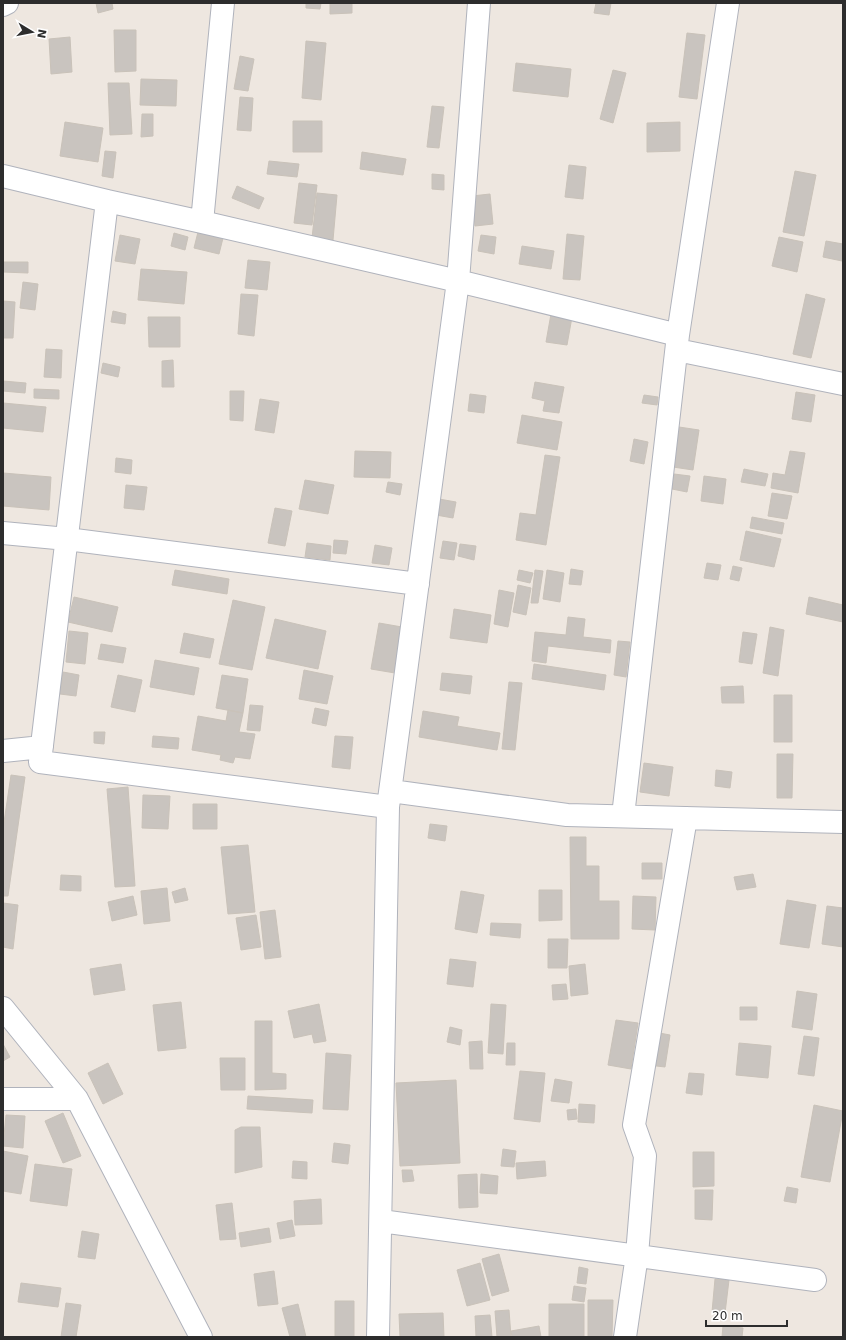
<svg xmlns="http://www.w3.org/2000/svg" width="846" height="1340" viewBox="0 0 846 1340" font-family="'DejaVu Sans',sans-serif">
  <rect width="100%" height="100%" fill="#eee7e0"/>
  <!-- building -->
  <path fill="#c9c4bf" stroke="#c9c2b9" d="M96,3H112L113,9L98,13Z
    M306,3H321L320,9L306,8Z
    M330,3H352V13L330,14Z
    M596,3H611L609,15L594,13Z
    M114,30H136V71L115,72Z
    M687,33L705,35L697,99L679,97Z
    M70,37L72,72L51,74L49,39Z
    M306,41L326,43L321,100L302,98Z
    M240,56L254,59L248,91L234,89Z
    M516,63L571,69L568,97L513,91Z
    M613,70L626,73L613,123L600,119Z
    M141,79L177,80L176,106L140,105Z
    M108,83H129L132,134L110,135Z
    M240,97L253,98L251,131L237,130Z
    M432,106L444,107L439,148L427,147Z
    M142,114H153V136L141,137Z
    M293,121H322V152H293Z
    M65,122L103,128L98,162L60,156Z
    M680,122V151L647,152V123Z
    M105,151L116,152L113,178L102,176Z
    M362,152L406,159L403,175L360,169Z
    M269,161L299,164L297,177L267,174Z
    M569,165L586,167L583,199L565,197Z
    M795,171L816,175L804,236L783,232Z
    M432,174L444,175V190L432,189Z
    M299,183L317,185L312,225L294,223Z
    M237,186L264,198L259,209L232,198Z
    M317,193L337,195L333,240L312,238Z
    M490,194L493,224L475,226L472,196Z
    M198,232L223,238L219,254L194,248Z
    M174,233L188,237L185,250L171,246Z
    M567,234L584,236L580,280L563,279Z
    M120,235L140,239L135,264L115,261Z
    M481,235L496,237L494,254L478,251Z
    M779,237L803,242L797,272L772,266Z
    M826,241L843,244L842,261L823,257Z
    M522,246L554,251L551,269L519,264Z
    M248,260L270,262L267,290L245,288Z
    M3,262H28V273L3,272Z
    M141,269L187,272L184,304L138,300Z
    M23,282L38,284L35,310L20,308Z
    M241,294L258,295L254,336L238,334Z
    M806,294L825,299L811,358L793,354Z
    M3,301L15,302L13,338H3Z
    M113,311L126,314L125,324L111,322Z
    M551,314L572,317L567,345L546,342Z
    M148,317H180V347H149Z
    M46,349L62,350L61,378L44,377Z
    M173,360L174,387H162V361Z
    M103,363L120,367L118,377L101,373Z
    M3,381L26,383L25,393L3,391Z
    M535,382L564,387L559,413L543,411L545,401L532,398Z
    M34,389L59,390V399L34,398Z
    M230,391H244L243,421L230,420Z
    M796,392L815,395L811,422L792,419Z
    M470,394L486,396L484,413L468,411Z
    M644,395L658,397L657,405L642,403Z
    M260,399L279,402L274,433L255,430Z
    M3,403L46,407L43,432L3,428Z
    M522,415L562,422L557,450L517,443Z
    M679,427L699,430L693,470L673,467Z
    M634,439L648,442L644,464L630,461Z
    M355,451L391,452L390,478L354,477Z
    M790,451L805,453L798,493L771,488L773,473L785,475Z
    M545,455L560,457L546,545L516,540L520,513L536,515Z
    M116,458L132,460L131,474L115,472Z
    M744,469L768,474L765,486L741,482Z
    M3,473L51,477L49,510L3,506Z
    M674,474L690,476L687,492L672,489Z
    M704,476L726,479L723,504L701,501Z
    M305,480L334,485L328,514L299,509Z
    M388,482L402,484L400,495L386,492Z
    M126,485L147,487L144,510L124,508Z
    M772,493L792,496L787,519L768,516Z
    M439,499L456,502L453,518L436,515Z
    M275,508L292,511L285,546L268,543Z
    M752,517L784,523L782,534L750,528Z
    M746,531L781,539L774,567L740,560Z
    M334,540L348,541L346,554L333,553Z
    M443,541L457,543L454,560L440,558Z
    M307,543L331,546L330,560L305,557Z
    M460,544L476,546L474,560L458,556Z
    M375,545L392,548L389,565L372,563Z
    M707,563L721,565L718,580L704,578Z
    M733,566L742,568L739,581L730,579Z
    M571,569L583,571L581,585L569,584Z
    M175,570L229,579L227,594L172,585Z
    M519,570L533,573L530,583L517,580Z
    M535,570L543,571L538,603H531Z
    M547,570L564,573L560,602L543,599Z
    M518,585L531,588L526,615L513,612Z
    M499,590L514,593L508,627L494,624Z
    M74,597L118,607L112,632L68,622Z
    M809,597L843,605V622L806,614Z
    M233,600L265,607L252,670L219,664Z
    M454,609L491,615L487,643L450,638Z
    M568,617L585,619L583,637L611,640L610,653L548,646L546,663L532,661L535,632L566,635Z
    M275,619L326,631L318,669L266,658Z
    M379,623L402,627L395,673L371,669Z
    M770,627L784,630L778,676L763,673Z
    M69,631L88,633L85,664L66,662Z
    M743,632L757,634L752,664L739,662Z
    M184,633L214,639L210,658L180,653Z
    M618,641L630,642L626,677L614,675Z
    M101,644L126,648L123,663L98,659Z
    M155,660L199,668L194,695L150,687Z
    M534,664L606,675L604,690L532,679Z
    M304,670L333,676L327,704L299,699Z
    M63,672L79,675L76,696L60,694Z
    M442,673L472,676L470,694L440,690Z
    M118,675L142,680L135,712L111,707Z
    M222,675L248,679L243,713L216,708Z
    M509,682L522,683L515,750L502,749Z
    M743,686L744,703H722L721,687Z
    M774,695H792V742H774Z
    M250,705L263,706L260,731L247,730Z
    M315,708L329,711L326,726L312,723Z
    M228,710L243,713L239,732L255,734L250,759L235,757L233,763L220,760L221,755L192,750L198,716L226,721Z
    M423,711L459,717L457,726L500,733L497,750L419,737Z
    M94,732H105L104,744L94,743Z
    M153,736L179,738L178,749L152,747Z
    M335,736L353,737L350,769L332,767Z
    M777,754H793L792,798H777Z
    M644,763L673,767L669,796L640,792Z
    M716,770L732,772L730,788L715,786Z
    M11,775L25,777L8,896H3V829Z
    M128,787L135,886L115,887L107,789Z
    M143,795L170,796L168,829L142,828Z
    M193,804H217V829H193Z
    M430,824L447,826L445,841L428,838Z
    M570,837H586V866H599V901H619V939H571Z
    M248,845L255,912L228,914L221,847Z
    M642,863H662V879H642Z
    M753,874L756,887L737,890L734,877Z
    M61,875L81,876V891L60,890Z
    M167,888L170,921L144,924L141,891Z
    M185,888L188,900L175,903L172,892Z
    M539,890H562V920L539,921Z
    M461,891L484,895L477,933L455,929Z
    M133,896L137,915L112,921L108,902Z
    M633,896L656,897L655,930L632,929Z
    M787,900L816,905L809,948L780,944Z
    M3,903L18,905L13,949L3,947Z
    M827,906L843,908V947L822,944Z
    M275,910L281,957L265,959L260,912Z
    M256,915L261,947L241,950L236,918Z
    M491,923L521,924L520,938L490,935Z
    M548,939H568L567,968H548Z
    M450,959L476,962L473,987L447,984Z
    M121,964L125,990L94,995L90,969Z
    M585,964L588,994L571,996L569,966Z
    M566,984L568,999L553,1000L552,985Z
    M797,991L817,994L812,1030L792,1027Z
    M181,1002L186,1048L158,1051L153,1005Z
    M319,1004L326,1041L314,1043L312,1034L294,1038L288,1011Z
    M491,1004L506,1005L503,1054L488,1053Z
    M740,1007H757V1020H740Z
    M616,1020L638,1023L631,1069L608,1065Z
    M255,1021H272V1073L286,1074V1089L255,1090Z
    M450,1027L462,1030L460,1045L447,1042Z
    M654,1032L670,1035L665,1067L648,1065Z
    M804,1036L819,1038L814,1076L798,1074Z
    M482,1041L483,1069H470L469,1042Z
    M507,1043H515V1065H506Z
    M739,1043L771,1046L768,1078L736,1075Z
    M3,1044L10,1057L3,1061Z
    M326,1053L351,1055L348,1110L323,1109Z
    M220,1058H245V1090H221Z
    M108,1063L123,1094L103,1104L88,1073Z
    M520,1071L545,1073L540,1122L514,1119Z
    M689,1073L704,1074L702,1095L686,1093Z
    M555,1079L572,1082L569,1103L551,1101Z
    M456,1080L460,1163L400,1166L396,1083Z
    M248,1096L313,1100L312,1113L247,1109Z
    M579,1104L595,1105L594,1123L578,1122Z
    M814,1105L843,1111L830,1182L801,1177Z
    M576,1109L577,1119L568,1120L567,1110Z
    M63,1113L81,1156L63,1163L45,1121Z
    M6,1115L25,1116L23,1148L3,1146Z
    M241,1127H260L262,1167L235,1173V1130Z
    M334,1143L350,1145L348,1164L332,1162Z
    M503,1149L516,1151L514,1167L501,1166Z
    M3,1151L28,1156L21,1194L3,1191Z
    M693,1152H714V1186L693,1187Z
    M293,1161L307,1162V1179L292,1178Z
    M545,1161L546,1176L517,1179L516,1163Z
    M35,1164L72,1169L67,1206L30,1201Z
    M402,1170H412L414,1181L403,1182Z
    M477,1174L478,1207L459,1208L458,1175Z
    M481,1174L498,1176L497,1194L480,1193Z
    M787,1187L798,1189L796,1203L784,1201Z
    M695,1190H713L712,1220L695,1219Z
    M321,1199L322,1224L295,1225L294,1201Z
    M232,1203L236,1239L220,1240L216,1205Z
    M292,1220L295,1236L280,1239L277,1223Z
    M269,1228L271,1242L241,1247L239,1233Z
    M82,1231L99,1234L95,1259L78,1257Z
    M499,1254L509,1291L492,1296L482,1259Z
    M480,1263L490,1300L467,1306L457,1270Z
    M579,1267L588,1269L586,1284L577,1283Z
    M274,1271L278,1304L258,1306L254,1274Z
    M715,1279L729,1280L725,1313L712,1312Z
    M21,1283L61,1288L58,1307L18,1302Z
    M574,1286L586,1288L584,1302L572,1300Z
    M588,1300H613L612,1337H588Z
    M335,1301H354V1337H335Z
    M66,1303L81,1305L76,1337H61Z
    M298,1304L306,1337H290L282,1308Z
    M549,1304H584V1337H549Z
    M509,1310L511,1337H497L495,1311Z
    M443,1313L444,1337H400L399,1314Z
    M490,1315L492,1337H476L475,1316Z
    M539,1326L541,1337H512L511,1331Z
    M723,1326L743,1328L742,1337H722Z"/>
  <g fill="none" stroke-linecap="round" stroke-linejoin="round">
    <!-- street casing -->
    <g stroke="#b0b3bc" stroke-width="24">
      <path id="street" d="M223,3L202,222L458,281L678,335
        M3,176L107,201
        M202,222L107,201L40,762L388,807L458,281L479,3
        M677,350L843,384
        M3,533L67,539L418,584
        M3,751L42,747
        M391,791L567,815L843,822
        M623,816L678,335L728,3
        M3,1008L77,1099L201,1337
        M3,1099H77
        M381,1221L815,1280
        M378,1337L388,807
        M625,1337L637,1255L645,1156L634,1125L686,818"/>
    </g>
    <!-- secondary casing -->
    <g stroke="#b0b3bc" stroke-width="24">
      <path id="secondary" d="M3,5L7,3"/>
    </g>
    <!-- street -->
    <use href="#street" stroke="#fff" stroke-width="22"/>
    <!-- secondary -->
    <use href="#secondary" stroke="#fff" stroke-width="22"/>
  </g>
  <!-- border -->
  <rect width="846" height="1340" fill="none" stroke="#2d2d2d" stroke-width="8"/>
  <!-- north arrow -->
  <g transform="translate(32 32) rotate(100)" stroke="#ffffff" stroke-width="3" paint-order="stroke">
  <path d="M0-3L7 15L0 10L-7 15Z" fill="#2d2d2d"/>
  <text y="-6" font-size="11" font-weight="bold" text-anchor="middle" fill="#2d2d2d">N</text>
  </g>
  <!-- scale -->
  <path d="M706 1320v6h81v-6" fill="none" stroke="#2d2d2d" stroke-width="2"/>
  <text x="712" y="1320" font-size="12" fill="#2d2d2d" stroke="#ffffff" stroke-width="3" paint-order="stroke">20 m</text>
</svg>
